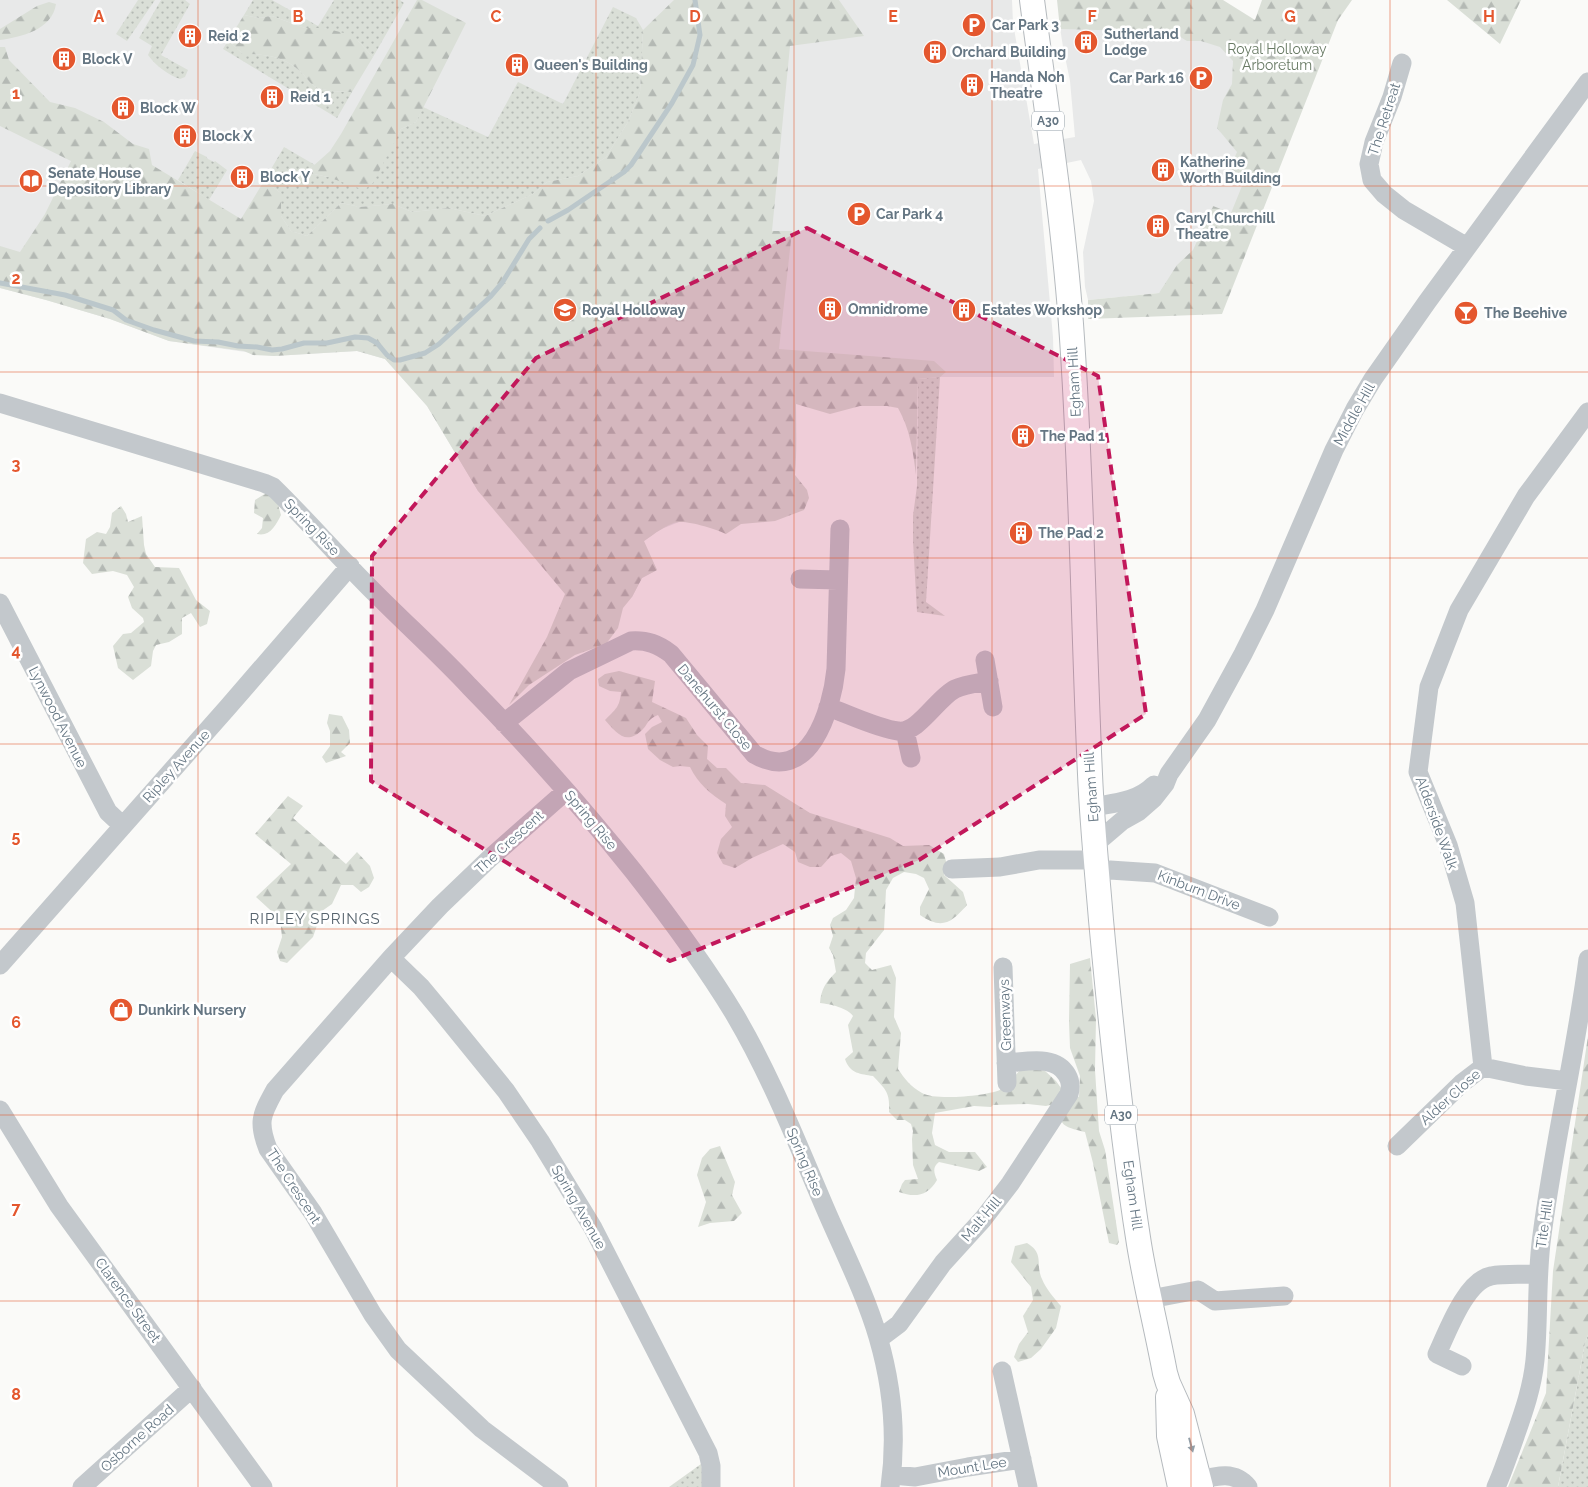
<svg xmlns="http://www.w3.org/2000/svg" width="1588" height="1487" viewBox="0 0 1588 1487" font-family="Raleway,sans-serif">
  <defs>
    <pattern id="grass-dots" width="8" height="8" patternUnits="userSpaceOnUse" patternTransform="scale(1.25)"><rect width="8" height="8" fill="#dadfd7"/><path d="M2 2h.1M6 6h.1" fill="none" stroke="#b4b9b4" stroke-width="1.8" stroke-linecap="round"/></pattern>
    <pattern id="forest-firs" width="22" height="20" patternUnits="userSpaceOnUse" patternTransform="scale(1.25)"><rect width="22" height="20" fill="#dadfd7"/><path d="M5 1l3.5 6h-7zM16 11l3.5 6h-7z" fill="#b4b9b4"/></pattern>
  </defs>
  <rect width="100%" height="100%" fill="#fafaf8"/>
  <!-- built -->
  <path fill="#e8e9e9" d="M0,0H1012L1013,23L1034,144L1075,137L1070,81L1063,47L1059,21L1244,34L1289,114L1238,214L1159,293L1088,300L1085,287L1083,252L1094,201L1091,181L1081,160L1038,169L1053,337L1054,377H940L780,388L679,522L659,530L643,542L657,570L642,578L632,597L478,491L427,406L385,359L357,351L274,356L169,341L110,319L46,300L0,288Z"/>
  <!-- grass -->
  <path fill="url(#grass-dots)" d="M138,0H155L127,41L116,34Z
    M161,0H185L190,4L161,55L188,70L185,77L180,79C168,75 155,65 148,55L152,46L139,38Z
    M253,0H272L318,26L334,0H400L404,3L373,57L358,41L324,28H305L272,16L259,18L244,15Z
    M613,7L636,18L643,30L640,92L628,122L606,157L578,176L547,182L533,194L485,216L449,208L412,212L393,204L360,207L341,203L307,236L291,231L281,216V193L264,181L284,147L315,165L311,168L314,174L328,177L391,147L401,129L416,122L423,107L488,137L518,82L563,104Z
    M229,39L233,45L243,54C266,54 284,56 301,72C305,76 309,82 314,86C322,91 342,92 352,92L337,118L223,49Z
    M195,151L207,157L206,158L214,162L215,161L227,170L209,200L178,180Z
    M940,377L926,602L945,616L917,612L913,541V516L917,486L918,379Z
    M1588,1335V1487H1558L1585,1343Z
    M701,1464L704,1475L702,1487H669Z"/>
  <!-- forest -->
  <path fill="url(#forest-firs)" d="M417,0H422L466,23L416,122L401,129L373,183L364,190L328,177L314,174L311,168L330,151L341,134Z
    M674,0H839L864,36L790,46L772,231H792L779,349L934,361L946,372L940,377L918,379L916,475C913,451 910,429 898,408L887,406H860L830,414L796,404C796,428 797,451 795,475L807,490L809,498L804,510L775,521L741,524L726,534C717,529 689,521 679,522C668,523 653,535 644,541L657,570L642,578L632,597L623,608L618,628L606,644L575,655L529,685L509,705L547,637L565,594L478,491L427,406L385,359L357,351L274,356L253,355L244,351L169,341L110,319L46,300L0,288V246L20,252L45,214L71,161L0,126V47H5L9,60L50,102L75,108L104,122L133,144L149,149L152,165L241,219L264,181L281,193V216L291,231L307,236L341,203L360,207L393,204L412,212L449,208L485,216L533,194L547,182L578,176L606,157L628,122L640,92L643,30Z
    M1057,0H1223L1255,20L1262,0H1352L1338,20L1222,314L1088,319V300L1159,293L1177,265L1193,250L1213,206L1231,213L1242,186L1225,179L1237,152L1217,128L1223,100L1232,84L1233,61L1220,47L1201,41H1187L1172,32L1060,29Z
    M1447,0H1521L1500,44Z
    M49,2L56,4C52,30 21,37 0,40V29L37,6Z
    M244,15L259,18L272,16L305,28H324L348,34L358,41L373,57L352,92C342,92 322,91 314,86C309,82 305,76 301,72C284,56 266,54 243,54L233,45L229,39Z
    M268,493L277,501L281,515C276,525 270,537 257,534L262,528L263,518L254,513L255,500L263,495Z
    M121,506L126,514L128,522L142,516L144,545L146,554L155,567L179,568L196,600L210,611L207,624L200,627L191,613L182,618V634L169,642L156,645L153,651L151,666L133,680L118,668L113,646L123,634L131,633L144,622L143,618L132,608L128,597L134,587L127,575L113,571L92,574L83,563L86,539L97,532L106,534L110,527L112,513Z
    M619,671L655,681L652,702L686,718L697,735L708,746L707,759L717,768H726L741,783L765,785L810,813L890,838L903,846L929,845L944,854L947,865L944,875L963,892L967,905C951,923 942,930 920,915V907L929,889L924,878L916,874L904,872L893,878L886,890L884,930L866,953L865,963L872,970L891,965L896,978L894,1017L901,1033L898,1069C904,1078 911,1087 922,1093C935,1101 989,1096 1002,1089C1009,1086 1015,1075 1021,1069L1044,1070L1056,1081L1061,1088L1079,1097L1080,1076L1070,1048L1069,1022L1070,964L1090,958L1096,1019L1095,1070L1099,1131L1105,1150L1119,1242L1117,1245L1109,1243L1093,1163L1085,1132C1061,1126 1063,1127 1054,1104L1046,1106L1028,1104L993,1105L991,1107L974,1106L935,1113L932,1133L935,1145L949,1152H975L987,1167L979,1171L939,1162C932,1167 934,1173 937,1180C928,1196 915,1198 899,1192L902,1184L905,1180L918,1179L913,1165L912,1139L913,1131L911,1124L905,1120H897L889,1112C890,1092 886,1090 873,1076C861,1074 850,1074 845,1059L853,1052L848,1025L853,1016C848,1008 830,1004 820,1003C821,989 826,982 836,972L833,955L829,948L833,936L830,925L833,918L846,910L854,898L856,878L851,861L841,853L831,856L821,867H810L798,862L795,852L783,844L752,858L735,868L723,864L717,853L721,839L732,827L725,816L726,804C711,794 698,784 690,767L680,766L673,767L660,760L648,749L645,734L652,727L662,722L658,715C645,721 649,724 641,731C625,746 615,731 605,720C615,710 620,707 621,692L610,691L599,686L598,679L605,674Z
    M329,714L342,716L349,730L350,743L341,752L346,756L326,763L322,757L330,746V731L327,723Z
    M288,796L303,806L293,818L346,864L357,852L370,866L374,878L369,887L361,892L353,885H341L332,904L322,911L313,937L287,963L280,961L277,952L282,937L280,919L256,897L291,864L255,834Z
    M1588,1036V1335L1585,1343L1558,1487H1508L1546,1393L1553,1271Z
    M720,1146L735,1182L732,1195L742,1213L734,1221L710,1223L698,1227L706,1202L697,1175L702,1158L710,1149Z
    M1027,1243C1045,1254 1035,1264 1042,1279C1046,1289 1054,1298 1061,1306L1056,1328L1041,1349L1031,1358L1018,1362L1014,1357L1019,1344L1028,1332L1023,1316L1033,1300L1031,1287L1011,1262L1015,1246Z"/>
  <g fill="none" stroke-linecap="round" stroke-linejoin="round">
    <!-- stream -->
    <path stroke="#bbc7cb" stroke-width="5" d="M548,221L568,210L624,172L631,165L672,103L693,65L700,35L695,0
      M0,283L65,295L113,310L126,320L154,330L194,341L218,342L238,346L257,347L272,350L282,349L304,343H327L355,337L368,338L377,343L387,355L394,360H400L425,353L439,344L490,297L502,283L529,239L540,228"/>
    <!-- major casing -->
    <g stroke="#b5babe" stroke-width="26">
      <path id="major" d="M1032,0C1046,108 1063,215 1071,324C1082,474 1083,624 1090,774C1092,823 1097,871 1101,920C1111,1028 1122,1136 1139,1244C1146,1287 1157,1330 1165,1373L1168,1383L1182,1414L1201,1487
        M1168,1397L1169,1436L1180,1487"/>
    </g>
    <!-- minor -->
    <path stroke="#c3c8cc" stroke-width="19" d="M1402,63L1392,97L1374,142L1369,164L1372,180L1384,194L1404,210L1467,247
      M0,403L264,483L273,487C309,522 342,561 378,596C408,626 440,655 469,686C527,745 582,807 634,872C670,918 705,965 735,1015C771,1076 797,1143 825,1208C843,1250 865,1293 878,1337C892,1385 897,1438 890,1487
      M800,579L838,580
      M0,603L108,812L123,826
      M985,660L993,707
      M828,707C848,714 879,729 898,731C918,734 937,698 955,689C965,684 978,683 989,681
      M504,723L569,671L631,641C647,640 658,644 671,654L754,754C809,787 832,710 836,669L840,529
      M905,731L911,758
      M1092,807C1114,803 1137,802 1154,785
      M1095,844L1122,821L1138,812L1154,798L1165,784L1169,774L1207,720L1243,654L1265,610L1334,450L1355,409L1373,379L1427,302L1588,82
      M952,869L1000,867L1039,860H1083L1096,856
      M1098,874L1110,870L1155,873L1269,917
      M391,958L421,987L441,1011L506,1091L540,1141L593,1228L708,1453L711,1466V1487
      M0,965L228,707L350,566
      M1003,967L1007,1083
      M1483,1067L1465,903L1448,845L1418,772L1429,687L1459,610L1526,496L1588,412
      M0,1110L59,1206L263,1487
      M1397,1146L1462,1083L1483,1067L1526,1076L1568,1081
      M1150,1299L1198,1290L1215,1301L1284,1296
      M879,1339L899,1324L943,1263L983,1219L1010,1184L1069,1094C1071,1087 1071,1082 1067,1075C1055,1054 1026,1062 1006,1063
      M1462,1366L1437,1354C1447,1333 1466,1280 1491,1276C1506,1273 1523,1275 1538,1274
      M1002,1371L1028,1487
      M892,1475L915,1477L968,1467L1022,1459
      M1187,1483C1208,1479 1232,1467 1248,1487
      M82,1487L192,1388
      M559,1487L482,1429L398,1350L373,1315L313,1213L268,1149C257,1121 262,1114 275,1090L391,958L440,906L489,859L566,791
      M1496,1487C1502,1474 1506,1461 1511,1448C1521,1419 1532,1391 1535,1360C1539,1319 1536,1277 1542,1235C1554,1143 1576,1051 1588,959"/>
    <!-- major -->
    <use href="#major" stroke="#fff" stroke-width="24"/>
  </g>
  <!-- one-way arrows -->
  <defs><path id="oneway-solid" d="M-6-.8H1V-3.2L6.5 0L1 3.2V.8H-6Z" transform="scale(1.25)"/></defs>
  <use fill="#939fa8" href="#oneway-solid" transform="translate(1191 1445) rotate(75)"/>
  <!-- marked area -->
  <path fill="#c2185b" fill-opacity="0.2" stroke="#c2185b" stroke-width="4" stroke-dasharray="10 6" stroke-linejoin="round" d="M807,228L1098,376L1146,714L919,860L670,961L371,781L372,556L536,358Z"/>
  <!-- grid -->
  <path fill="none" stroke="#e4572e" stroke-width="1" stroke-opacity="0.55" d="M198,0V1487M397,0V1487M596,0V1487M794,0V1487M992,0V1487M1191,0V1487M1390,0V1487M0,186H1588M0,372H1588M0,558H1588M0,744H1588M0,929H1588M0,1115H1588M0,1301H1588"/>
  <!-- icons -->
  <defs>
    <g id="parking-disc" transform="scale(1.25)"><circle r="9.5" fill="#e4572e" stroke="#fff"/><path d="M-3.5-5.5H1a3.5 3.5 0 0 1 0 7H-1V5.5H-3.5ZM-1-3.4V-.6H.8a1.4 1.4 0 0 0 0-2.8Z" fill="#fff"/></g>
    <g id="building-disc" transform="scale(1.25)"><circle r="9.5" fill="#e4572e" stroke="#fff"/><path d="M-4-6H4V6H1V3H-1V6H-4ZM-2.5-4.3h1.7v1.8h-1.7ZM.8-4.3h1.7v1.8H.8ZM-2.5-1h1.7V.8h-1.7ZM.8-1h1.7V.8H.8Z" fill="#fff"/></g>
    <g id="library-disc" transform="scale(1.25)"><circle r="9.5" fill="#e4572e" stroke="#fff"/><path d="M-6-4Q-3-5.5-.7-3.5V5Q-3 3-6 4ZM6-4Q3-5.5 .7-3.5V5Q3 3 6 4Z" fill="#fff"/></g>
    <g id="university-disc" transform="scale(1.25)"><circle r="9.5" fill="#e4572e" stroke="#fff"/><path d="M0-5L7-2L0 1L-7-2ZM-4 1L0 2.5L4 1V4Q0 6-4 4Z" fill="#fff"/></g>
    <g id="bar-disc" transform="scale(1.25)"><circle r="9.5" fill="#e4572e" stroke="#fff"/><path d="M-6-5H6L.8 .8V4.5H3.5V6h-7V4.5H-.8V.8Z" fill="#fff"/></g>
    <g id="shop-disc" transform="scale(1.25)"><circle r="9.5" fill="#e4572e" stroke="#fff"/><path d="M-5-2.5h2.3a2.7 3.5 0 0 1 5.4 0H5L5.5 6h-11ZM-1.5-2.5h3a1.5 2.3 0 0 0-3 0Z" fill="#fff"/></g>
  </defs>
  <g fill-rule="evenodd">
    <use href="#parking-disc" x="974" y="25"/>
    <use href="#building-disc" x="190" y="36"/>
    <use href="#building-disc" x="1086" y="42"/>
    <use href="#building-disc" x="935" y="52"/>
    <use href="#building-disc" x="64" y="59"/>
    <use href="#building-disc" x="517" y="65"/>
    <use href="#parking-disc" x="1201" y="78"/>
    <use href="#building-disc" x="972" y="85"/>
    <use href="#building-disc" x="272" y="97"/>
    <use href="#building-disc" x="123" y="108"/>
    <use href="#building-disc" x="185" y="136"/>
    <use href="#building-disc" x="1163" y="170"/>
    <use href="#building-disc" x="242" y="177"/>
    <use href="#library-disc" x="31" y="181"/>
    <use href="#parking-disc" x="859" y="214"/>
    <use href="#building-disc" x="1158" y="226"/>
    <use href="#building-disc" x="830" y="309"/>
    <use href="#university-disc" x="565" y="310"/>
    <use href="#building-disc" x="964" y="310"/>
    <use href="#bar-disc" x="1466" y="313"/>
    <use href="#building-disc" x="1023" y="436"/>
    <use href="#building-disc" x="1021" y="533"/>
    <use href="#shop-disc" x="121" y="1010"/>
  </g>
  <g text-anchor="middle" stroke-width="5" stroke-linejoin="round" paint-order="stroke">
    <!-- shield labels -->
    <g fill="#fff" stroke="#939fa8" stroke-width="1">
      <rect x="1032" y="111.5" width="32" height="19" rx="4"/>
      <rect x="1105" y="1105.5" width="32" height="19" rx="4"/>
    </g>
    <g font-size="12" font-weight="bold" fill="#657683">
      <text x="1048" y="125">A30</text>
      <text x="1121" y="1119">A30</text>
    </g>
    <!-- poi labels -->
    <g font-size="14" font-weight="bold" fill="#657683" stroke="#fff" text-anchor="start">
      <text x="992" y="30">Car Park 3</text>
      <text x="1104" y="39">Sutherland<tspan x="1104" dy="16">Lodge</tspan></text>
      <text x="208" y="41">Reid 2</text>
      <text x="952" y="57">Orchard Building</text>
      <text x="82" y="64">Block V</text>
      <text x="534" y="70">Queen's Building</text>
      <text x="990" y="82">Handa Noh<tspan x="990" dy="16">Theatre</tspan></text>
      <text x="1184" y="83" text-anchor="end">Car Park 16</text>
      <text x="290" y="102">Reid 1</text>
      <text x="140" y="113">Block W</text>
      <text x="202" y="141">Block X</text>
      <text x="1180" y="167">Katherine<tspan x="1180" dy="16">Worth Building</tspan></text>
      <text x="48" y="178">Senate House<tspan x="48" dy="16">Depository Library</tspan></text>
      <text x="260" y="182">Block Y</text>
      <text x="876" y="219">Car Park 4</text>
      <text x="1176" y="223">Caryl Churchill<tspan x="1176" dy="16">Theatre</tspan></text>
      <text x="848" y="314">Omnidrome</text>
      <text x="582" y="315">Royal Holloway</text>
      <text x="982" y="315">Estates Workshop</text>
      <text x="1484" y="318">The Beehive</text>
      <text x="1040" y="441">The Pad 1</text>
      <text x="1038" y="538">The Pad 2</text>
      <text x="138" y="1015">Dunkirk Nursery</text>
    </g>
    <!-- park labels -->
    <g font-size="14" fill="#687a64" stroke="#fff">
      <text x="1277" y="54">Royal Holloway<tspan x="1277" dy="16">Arboretum</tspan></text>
    </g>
    <!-- street labels -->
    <g font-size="14" fill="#657683" stroke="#fff">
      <text transform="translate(1384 119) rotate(-72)" y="5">The Retreat</text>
      <text transform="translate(1074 382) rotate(-93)" y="5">Egham Hill</text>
      <text transform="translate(1354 414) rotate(-61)" y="5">Middle Hill</text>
      <text transform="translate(312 527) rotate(46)" y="5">Spring Rise</text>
      <text transform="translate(715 707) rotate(50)" y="5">Danehurst Close</text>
      <text transform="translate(58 717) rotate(63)" y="5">Lynwood Avenue</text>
      <text transform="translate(176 766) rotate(-48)" y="5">Ripley Avenue</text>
      <text transform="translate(1091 787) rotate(-94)" y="5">Egham Hill</text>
      <text transform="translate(591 820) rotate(50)" y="5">Spring Rise</text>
      <text transform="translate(1437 823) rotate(70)" y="5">Alderside Walk</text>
      <text transform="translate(509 842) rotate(-42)" y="5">The Crescent</text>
      <text transform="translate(1199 890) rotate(21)" y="5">Kinburn Drive</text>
      <text transform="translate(1005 1015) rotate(-92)" y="5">Greenways</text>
      <text transform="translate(1450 1097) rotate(-42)" y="5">Alder Close</text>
      <text transform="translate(805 1162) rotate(67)" y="5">Spring Rise</text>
      <text transform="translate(294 1186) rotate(57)" y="5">The Crescent</text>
      <text transform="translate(1133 1195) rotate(82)" y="5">Egham Hill</text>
      <text transform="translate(579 1207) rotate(60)" y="5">Spring Avenue</text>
      <text transform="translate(981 1219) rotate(-50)" y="5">Malt Hill</text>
      <text transform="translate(1544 1224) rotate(-82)" y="5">Tite Hill</text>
      <text transform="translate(128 1300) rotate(54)" y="5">Clarence Street</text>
      <text transform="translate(137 1438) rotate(-42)" y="5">Osborne Road</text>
      <text transform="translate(972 1467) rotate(-9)" y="5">Mount Lee</text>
    </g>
    <!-- neighbourhood labels -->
    <g font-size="15" letter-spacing="1" fill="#57646e" stroke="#fff">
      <text x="315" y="924">RIPLEY SPRINGS</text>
    </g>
  </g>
  <g font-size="16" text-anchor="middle" font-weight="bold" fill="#e4572e" stroke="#fff" stroke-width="5" stroke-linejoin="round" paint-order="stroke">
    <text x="99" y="22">A</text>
    <text x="298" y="22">B</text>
    <text x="496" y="22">C</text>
    <text x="695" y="22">D</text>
    <text x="893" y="22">E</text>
    <text x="1092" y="22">F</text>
    <text x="1290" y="22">G</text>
    <text x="1489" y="22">H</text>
    <text x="16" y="99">1</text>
    <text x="16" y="284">2</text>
    <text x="16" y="470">3</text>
    <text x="16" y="656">4</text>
    <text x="16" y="842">5</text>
    <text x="16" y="1028">6</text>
    <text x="16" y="1214">7</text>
    <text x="16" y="1400">8</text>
  </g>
</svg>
